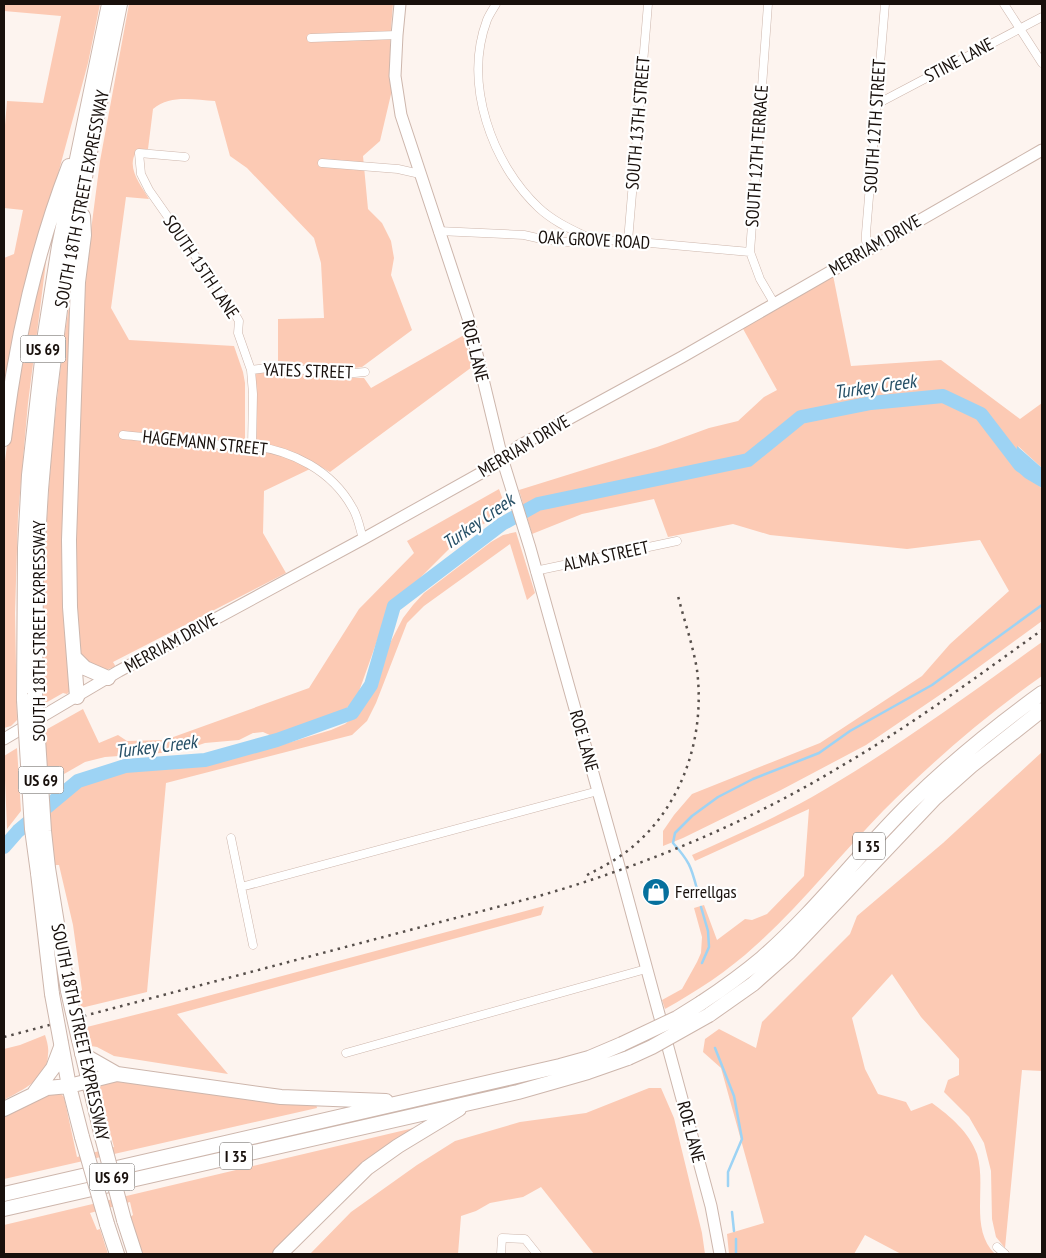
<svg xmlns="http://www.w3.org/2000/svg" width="1046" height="1258" viewBox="0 0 1046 1258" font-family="'PT Sans Narrow',sans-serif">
  <rect width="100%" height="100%" fill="#fdf4ef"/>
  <!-- green -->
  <path fill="#fccab4" d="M4,4H100L88,63L17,326L4,395V258L14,254L23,210L4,208V137L7,101L43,103L61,16L4,11Z
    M129,4H393L390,41L392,90L380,141L363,156L368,209L382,223L391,241L394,258L391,275L412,330L362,367L339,370L278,361V319L324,318L321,263L314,238L247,168L230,156L215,101C194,100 171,94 153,109L148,149L137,151C125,167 141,185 149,199L126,197L111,308L129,340L234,346L243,372L245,383V449C268,452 289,456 310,469L264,491L263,533L286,573L113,662L116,667L105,670L97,668L84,660L78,648L75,577L76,515L84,284L100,161Z
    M47,254L28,403L18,516L15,613L17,720L11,726L4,728V470L12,402L44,255Z
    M833,275L851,366L941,360L1020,419L1042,403V468L1018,446L1040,487L1042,488V621L950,688L866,745L781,790L683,838L663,846V831L674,815L692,794L820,743L922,676L950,644L1009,591L980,540L907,549L770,535L733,524L668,537L654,499L582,514L532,534L519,490L657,447L709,428L738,421L764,397L777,390L742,327Z
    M71,292L70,691L67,694L63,693L42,705C41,566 50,429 71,292Z
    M464,335L472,367L330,472C316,464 303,457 288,451C277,447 264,448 254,440V372L278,371L340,378H364L371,388Z
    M499,489L507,511L478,527L456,542L388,610L357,697L345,710L278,735L272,736L263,732L253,733L239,740L205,743L190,748L161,753L105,757L85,762L57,778L45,782L42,732L83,709L99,743L118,735L127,741L165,740L309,688L359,609L414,553L407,541Z
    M516,532L535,593L527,600L510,544L424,606L407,623L376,703L367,721L352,735L166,783L147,992L81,1008L78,994L82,990L73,925L59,865H54L46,816C59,804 72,789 88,782C129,764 174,771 216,762C255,754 293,741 331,730L345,724L355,716L378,684L389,645L403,618L413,605L424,593L491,542L503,535Z
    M1042,642V676C985,716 932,762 883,811C840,855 801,905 755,946C728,971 697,991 665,1009L662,1000L682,989L697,962L701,953L702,937L694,908L704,905L717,940L745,919L752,920L767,914L804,876L809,809L695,861L692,855C732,837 773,819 812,797C892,751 967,696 1042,642Z
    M17,748L21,811L7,829L4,756Z
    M1042,752V1071L1022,1070L1005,1248L996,1237L992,1219L991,1171L984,1143L969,1117L944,1092L948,1080L959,1075V1059L921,1017L892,974L852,1018L865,1069L878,1094L906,1102L911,1111L932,1103C950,1116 969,1132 977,1154C987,1187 969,1228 995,1254H901L865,1235L854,1254H729L727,1234L764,1223L721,1068L703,1052L705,1039L719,1029L756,1048L762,1022L850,934L857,916L943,843Z
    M544,906L541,915L177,1014L228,1074L114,1056L97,1047L91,1046L86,1037L83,1028L170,1006Z
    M45,1035C47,1041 49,1048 48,1054C48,1079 22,1090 4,1100V1049L20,1045Z
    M112,1081L213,1094L316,1104L317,1108L4,1179V1114L39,1096L60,1093L64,1097L77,1157L114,1147L96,1082Z
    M649,1088H661L674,1118L702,1233L705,1254H594L541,1187L523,1197L490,1203L476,1211L461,1216L458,1254H310L351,1212L417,1165L455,1141L520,1122L586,1113Z
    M418,1127L274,1254H143L130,1217L133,1215L130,1202L90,1213L97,1230L100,1229L108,1254H4V1225Z"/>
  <!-- water -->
  <path fill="#9dd3f4" d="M1017,446L1042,468V488L1025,478L1015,469Z"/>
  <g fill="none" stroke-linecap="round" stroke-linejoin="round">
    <!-- stream -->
    <path stroke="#9dd3f4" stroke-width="2.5" d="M697,889C691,866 689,861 673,843L675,833L692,816L718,797L753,779L819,753L850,731L932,685L1042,605
      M698,894L699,897
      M701,907L708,931L709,947L702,963
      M715,1048L734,1096L742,1139L728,1172V1186
      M732,1212L734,1231
      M736,1239V1254"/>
    <!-- river -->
    <path stroke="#9dd3f4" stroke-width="14" d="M4,847L18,831L78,781L125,766L205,760L277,740L352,713L371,685L394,606L502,524L538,504L748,460L801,417L871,403L943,396L981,414L1020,465L1042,477"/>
    <!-- street casing -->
    <g stroke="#cdb6ac" stroke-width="9">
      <path id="street" d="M496,4C493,9 489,15 487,20C463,84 492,164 539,208C554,222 573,230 591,239
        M768,4L750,252L760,279L774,303
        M1004,4L1042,63
        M311,38L397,35
        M877,104L1042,17
        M185,157L139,153L141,174L149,190L229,304L239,321L238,333L251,370L253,394L252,446
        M322,163L398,169L420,174
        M438,231L524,235L546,240L568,242L592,240L628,241L750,252
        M628,241L648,4
        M870,247L866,241V233L885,4
        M251,370L276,367L344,374L365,372
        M123,435C156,438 188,442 221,445C231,446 242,445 252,446C292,450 332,471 352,507C358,516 360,529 363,539
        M535,571L677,541
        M231,838L253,945
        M241,887L598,791
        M346,1053L646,969
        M997,1247L1005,1254
        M501,1254L502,1238L525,1239L537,1254"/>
    </g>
    <!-- secondary casing -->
    <g stroke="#cdb6ac" stroke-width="13">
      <path id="secondary" d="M400,4L397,35L395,76L401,115L469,321L502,458L530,548L617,859L711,1206L720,1254
        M4,739L119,671L363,539L490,468L519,446L682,357L1042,150"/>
    </g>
    <!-- highway casing -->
    <g stroke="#cdb6ac" stroke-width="16">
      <path id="highway" d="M4,439C15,346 35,254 69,166
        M74,657L85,668L108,678
        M35,693L36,574L41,490L49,398L63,286L120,4
        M77,697L70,607L69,540L78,282L84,235L83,216
        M24,700L25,548L29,475L45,334L59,246L109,4
        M48,868L68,991
        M38,873L52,994
        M701,1003C722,989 743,974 762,958C816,911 860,852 911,802C952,762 996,726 1042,693
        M709,1015L753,984L789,952L935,798L971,766L1042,710
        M79,1040L101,1133
        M61,1043L69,1086L82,1137
        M82,1054L117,1074
        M35,1092L53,1068L61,1047
        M4,1109L47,1088L69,1086L117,1074L281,1097L386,1101
        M4,1194L560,1066L589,1058L622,1044
        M4,1209L518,1092L588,1072L628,1058
        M124,1220L135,1254
        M107,1224L117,1254
        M280,1254L367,1168L398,1146L459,1109"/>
    </g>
    <!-- street -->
    <use href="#street" stroke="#fff" stroke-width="8"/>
    <!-- secondary -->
    <use href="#secondary" stroke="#fff" stroke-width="11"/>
    <!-- highway -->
    <use href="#highway" stroke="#fff" stroke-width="14"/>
    <!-- rail -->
    <path stroke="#574f4b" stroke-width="2.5" stroke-dasharray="2.5 5" stroke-linecap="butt" d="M587,875C605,866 623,856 638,842C685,799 705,733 697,670C693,645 684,620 678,596
      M4,1037L539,896C643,866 745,824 838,768C909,727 975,678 1042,630"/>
    <!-- highway-bridge casing -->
    <g stroke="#cdb6ac" stroke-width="16" stroke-linecap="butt">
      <path id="highway-bridge" d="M35,693L44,831L48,868
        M24,700L32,829L38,873
        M68,991L79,1040
        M52,994L61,1043
        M622,1044L677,1018L701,1003
        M628,1058L652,1047L709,1015
        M101,1133L124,1220
        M82,1137L107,1224"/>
    </g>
    <!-- highway-bridge -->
    <use href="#highway-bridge" stroke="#fff" stroke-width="14"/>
  </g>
  <!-- icons -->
  <defs>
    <g id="shop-disc" transform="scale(1.4375)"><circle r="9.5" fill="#06709d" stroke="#fff"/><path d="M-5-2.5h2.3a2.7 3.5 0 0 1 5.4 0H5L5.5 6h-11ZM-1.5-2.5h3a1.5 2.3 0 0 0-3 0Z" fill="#fff"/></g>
  </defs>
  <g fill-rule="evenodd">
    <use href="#shop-disc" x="656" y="892"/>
  </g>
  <g text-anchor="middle" stroke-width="4.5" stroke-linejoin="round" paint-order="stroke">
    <!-- shield labels -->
    <g fill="#fff" stroke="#5d5855" stroke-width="1">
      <rect x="20.5" y="335.5" width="45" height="27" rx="4"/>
      <rect x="18.5" y="766.5" width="45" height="27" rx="4"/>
      <rect x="853" y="832.5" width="32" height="27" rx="4"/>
      <rect x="220" y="1142.5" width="32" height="27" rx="4"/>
      <rect x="89.5" y="1163.5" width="45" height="27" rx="4"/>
    </g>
    <g font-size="16" font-weight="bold" fill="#18100c">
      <text x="43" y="355">US 69</text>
      <text x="41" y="786">US 69</text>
      <text x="869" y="852">I 35</text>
      <text x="236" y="1162">I 35</text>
      <text x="112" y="1183">US 69</text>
    </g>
    <!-- street labels -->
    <g font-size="18" fill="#18100c" stroke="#fff">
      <text transform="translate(959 60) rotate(-28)" y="6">STINE LANE</text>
      <text transform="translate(638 123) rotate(-85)" y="6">SOUTH 13TH STREET</text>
      <text transform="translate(875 126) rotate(-86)" y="6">SOUTH 12TH STREET</text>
      <text transform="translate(757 156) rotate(-86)" y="6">SOUTH 12TH TERRACE</text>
      <text transform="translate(82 199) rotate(-79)" y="6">SOUTH 18TH STREET EXPRESSWAY</text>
      <text transform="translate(594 240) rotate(3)" y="6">OAK GROVE ROAD</text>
      <text transform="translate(875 245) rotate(-30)" y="6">MERRIAM DRIVE</text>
      <text transform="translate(201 267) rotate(56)" y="6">SOUTH 15TH LANE</text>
      <text transform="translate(475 351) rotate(76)" y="6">ROE LANE</text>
      <text transform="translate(308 371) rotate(2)" y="6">YATES STREET</text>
      <text transform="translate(205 443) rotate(6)" y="6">HAGEMANN STREET</text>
      <text transform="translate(524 446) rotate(-31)" y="6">MERRIAM DRIVE</text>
      <text transform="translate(606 556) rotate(-12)" y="6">ALMA STREET</text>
      <text transform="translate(39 631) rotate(-90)" y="6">SOUTH 18TH STREET EXPRESSWAY</text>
      <text transform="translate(171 643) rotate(-29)" y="6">MERRIAM DRIVE</text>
      <text transform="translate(584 741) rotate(74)" y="6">ROE LANE</text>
      <text transform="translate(80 1032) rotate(78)" y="6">SOUTH 18TH STREET EXPRESSWAY</text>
      <text transform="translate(691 1132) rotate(75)" y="6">ROE LANE</text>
    </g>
    <!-- poi labels -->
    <g font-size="18" fill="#18100c" stroke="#fff" text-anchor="start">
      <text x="675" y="898">Ferrellgas</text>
    </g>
    <!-- water labels -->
    <g font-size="19" font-style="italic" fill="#264f66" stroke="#fff">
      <text transform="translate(875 386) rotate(-8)" y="7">Turkey Creek</text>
      <text transform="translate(478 521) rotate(-35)" y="7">Turkey Creek</text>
      <text transform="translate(156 746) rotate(-7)" y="7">Turkey Creek</text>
    </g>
  </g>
  <!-- border -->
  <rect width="1046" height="1258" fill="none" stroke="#18100c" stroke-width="10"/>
</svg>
